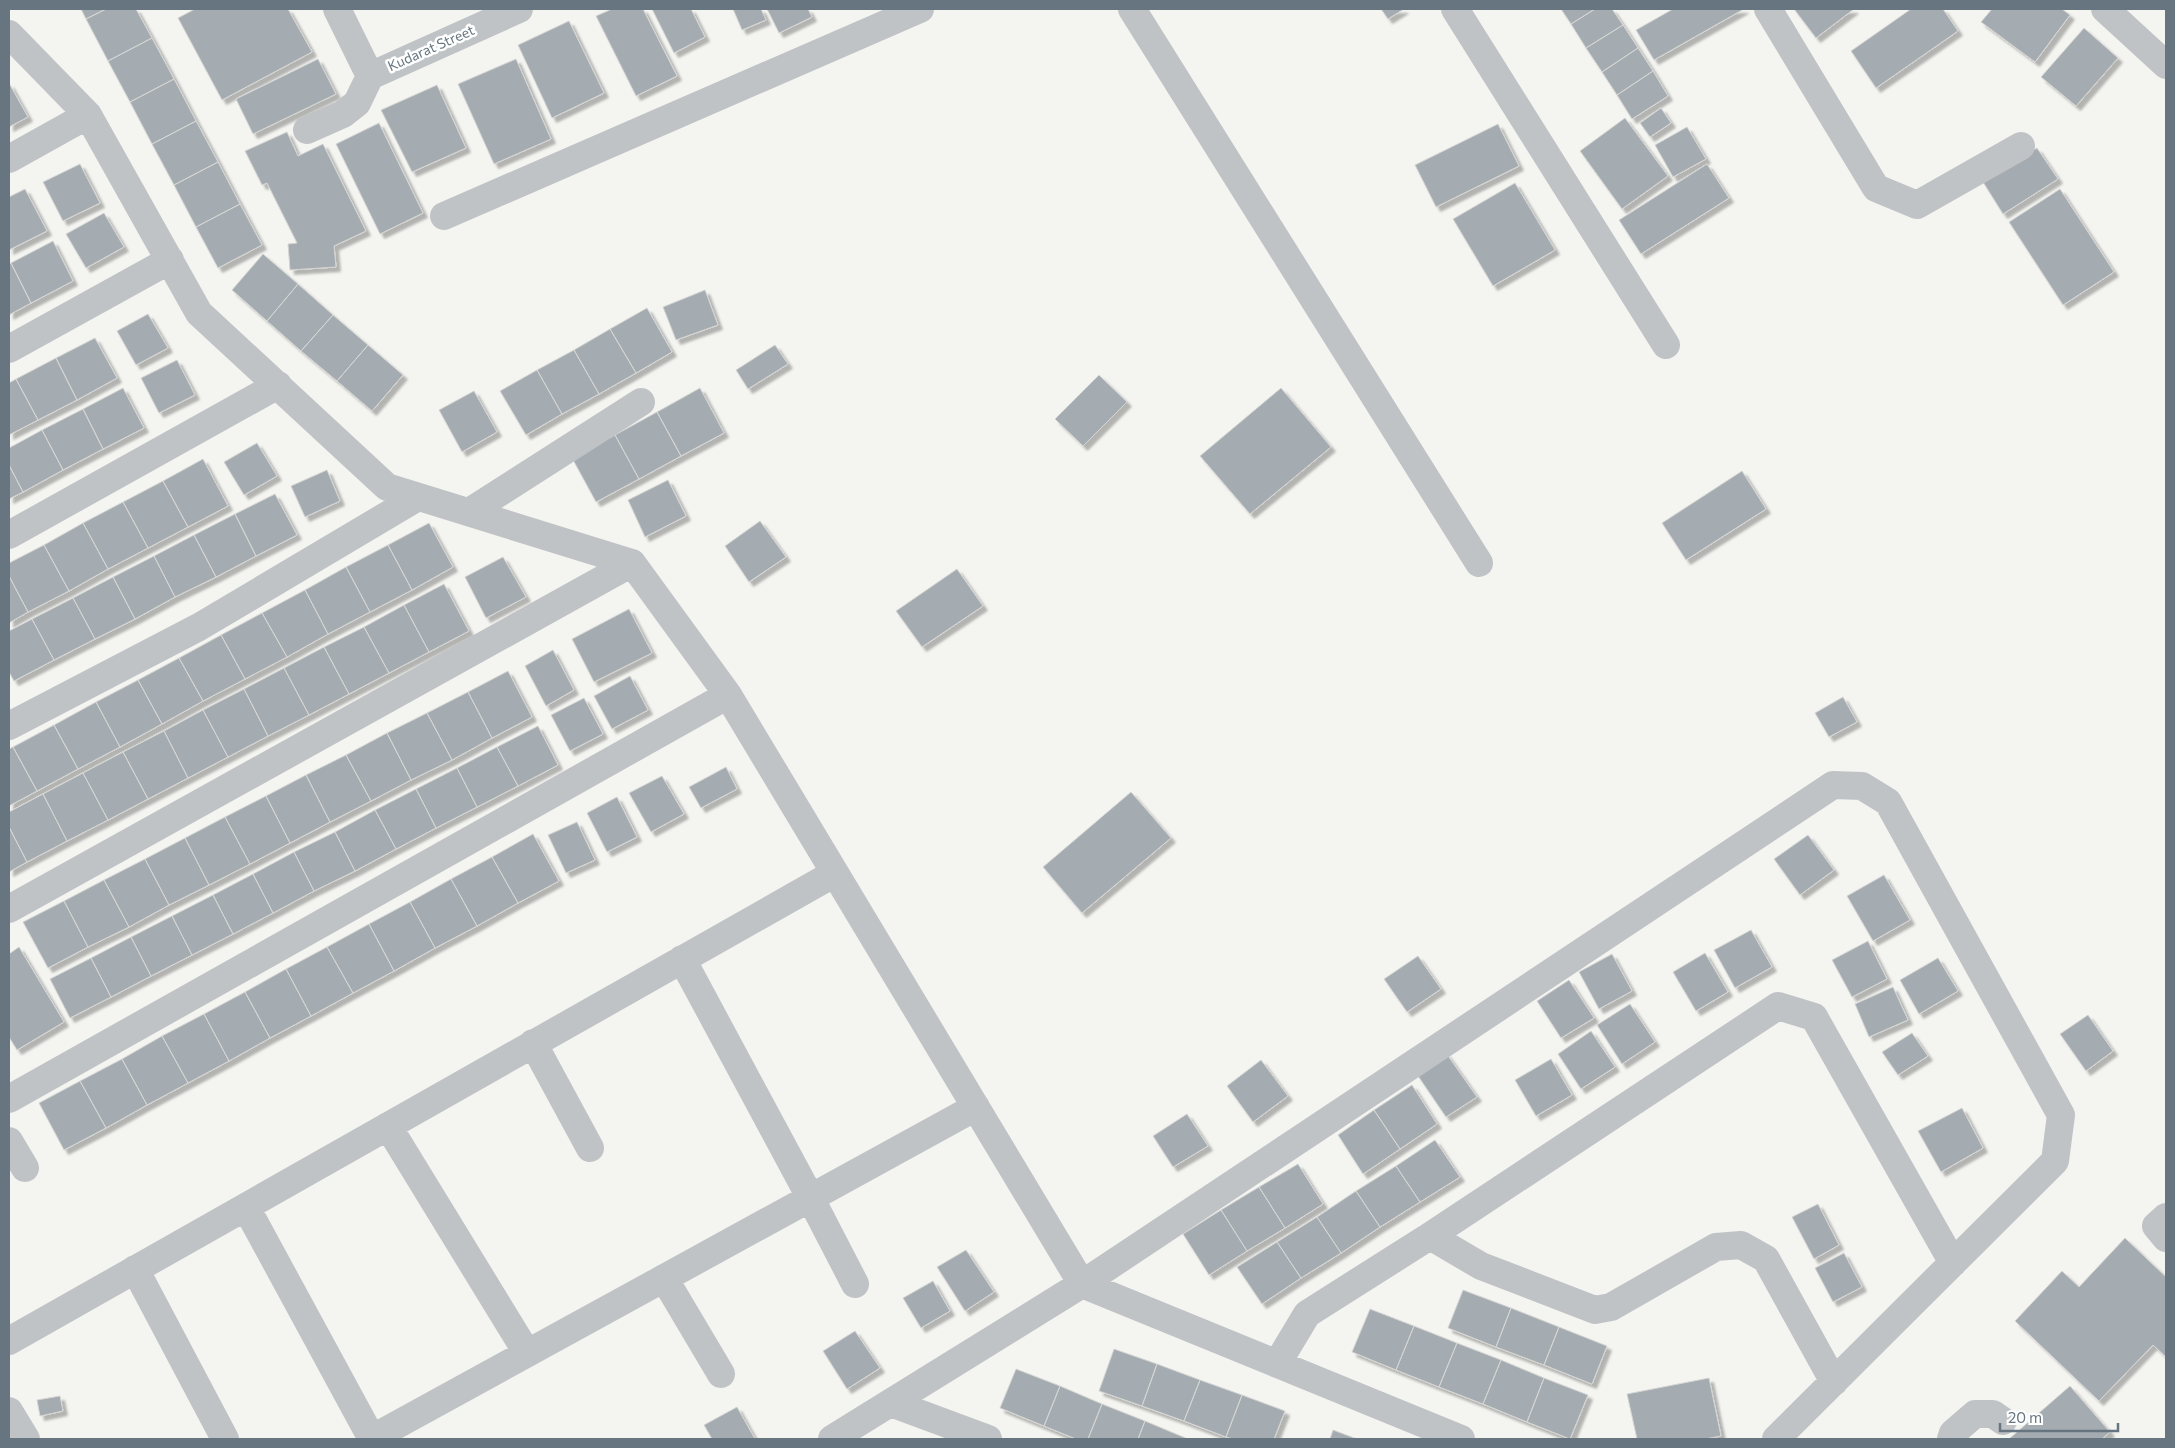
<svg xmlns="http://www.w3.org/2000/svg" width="2175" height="1448" viewBox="0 0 2175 1448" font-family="Commissioner,sans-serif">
  <defs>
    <filter id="shadow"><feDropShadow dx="4.5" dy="4.5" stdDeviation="1" flood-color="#0004"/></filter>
  </defs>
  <rect width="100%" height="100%" fill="#f4f4f1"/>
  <!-- building -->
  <path fill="#a5acb1" stroke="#d5d5d3" filter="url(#shadow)" d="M81,9H106L86,19Z
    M106,9H136L152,38L108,61L86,19Z
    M195,9H288L312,52L222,100L178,18Z
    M612,9H643L677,76L636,96L596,16Z
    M652,9H691L705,37L674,53Z
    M733,9H761L766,20L742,30Z
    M767,9H808L812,17L779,33Z
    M1381,9H1404L1388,19Z
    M1561,9H1595L1571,24Z
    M1595,9H1612L1623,25L1586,48L1571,24Z
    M1673,9H1744L1654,60L1636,30Z
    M1794,9H1854L1816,38Z
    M1911,9H1943L1958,31L1876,88L1851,51Z
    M1992,9H2062L2070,15L2035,62L1981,22Z
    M569,21L604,93L552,118L518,45Z
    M1623,25L1638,48L1602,72L1586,48Z
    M2084,28L2118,58L2076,106L2041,77Z
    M152,38L174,79L130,102L108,61Z
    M1638,48L1653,71L1617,95L1602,72Z
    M318,59L336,94L253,134L236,99Z
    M516,59L551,139L494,164L458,84Z
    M1653,71L1668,96L1632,119L1617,95Z
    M174,79L196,121L152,144L130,102Z
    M9,83L28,117L9,127Z
    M437,85L466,148L412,172L381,110Z
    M1661,108L1671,123L1650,137L1640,123Z
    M1625,118L1668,176L1622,209L1580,151Z
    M196,121L218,162L174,185L152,144Z
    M379,123L423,213L380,234L336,144Z
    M1498,124L1519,166L1436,207L1415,165Z
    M1687,127L1706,159L1673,177L1655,145Z
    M287,132L298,156L323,144L366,231L334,246L336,267L290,270L288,244L297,243L267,183L262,185L245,151Z
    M2037,148L2058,179L2003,214L1983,182Z
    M218,162L240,204L196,227L174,185Z
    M80,164L100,203L63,221L43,182Z
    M1707,164L1729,198L1641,254L1619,220Z
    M1515,183L1555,250L1493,286L1453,219Z
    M25,189L47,231L9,250V197Z
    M2060,189L2114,272L2063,305L2009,222Z
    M240,204L262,245L218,268L196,227Z
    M104,213L124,247L86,268L66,234Z
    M53,241L73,281L31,303L11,263Z
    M263,254L298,284L267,321L232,290Z
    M11,263L31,303L9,315V264Z
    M298,284L333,315L301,351L267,321Z
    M705,290L718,325L676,340L663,307Z
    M647,308L672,352L636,373L610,329Z
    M148,314L168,348L136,365L117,331Z
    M333,315L368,345L337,381L301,351Z
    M610,329L636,373L599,394L574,350Z
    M95,338L117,378L77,400L56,358Z
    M368,345L403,375L372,411L337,381Z
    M775,345L788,364L748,389L736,370Z
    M574,350L599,394L562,414L537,370Z
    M56,358L77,400L38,420L16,379Z
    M177,360L195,395L159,413L141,378Z
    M537,370L562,414L526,435L500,391Z
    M1099,375L1127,402L1083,446L1055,419Z
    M16,379L38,420L9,435V383Z
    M123,388L144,428L103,449L83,409Z
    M700,388L724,433L681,456L657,412Z
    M1281,388L1331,447L1250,514L1200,456Z
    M474,391L497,432L462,452L439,410Z
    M83,409L103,449L63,470L42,430Z
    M657,412L681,456L639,479L615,435Z
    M42,430L63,470L23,492L9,465V448Z
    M615,435L639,479L596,502L572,458Z
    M257,443L277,476L244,495L224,462Z
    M203,459L228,506L188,527L163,481Z
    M9,465L23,492L9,499Z
    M327,470L340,501L305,517L291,486Z
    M1742,471L1766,509L1686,560L1662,523Z
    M668,480L686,516L645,537L628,500Z
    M163,481L188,527L148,548L123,502Z
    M275,494L297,535L256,556L235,514Z
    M123,502L148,548L108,569L83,523Z
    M235,514L256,556L216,577L194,535Z
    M760,521L786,557L749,582L725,546Z
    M83,523L108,569L69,591L44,545Z
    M429,523L453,567L412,590L388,545Z
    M194,535L216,577L175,597L154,556Z
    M44,545L69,591L28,612L9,576V563Z
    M388,545L412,590L370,612L346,567Z
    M154,556L175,597L135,619L113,577Z
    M503,557L526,597L486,618L465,577Z
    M346,567L370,612L328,634L305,590Z
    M957,569L983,606L922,647L896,611Z
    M9,576L28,612L9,623Z
    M113,577L135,619L95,639L73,598Z
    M444,584L469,631L429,652L404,605Z
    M305,590L328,634L287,657L262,613Z
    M73,598L95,639L54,660L32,619Z
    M404,605L429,652L389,673L364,627Z
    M629,609L652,653L594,682L572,639Z
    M262,613L287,657L245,679L221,635Z
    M32,619L54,660L14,681L9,672V631Z
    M364,627L389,673L349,694L324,647Z
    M221,635L245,679L203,701L179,658Z
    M324,647L349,694L309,715L284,668Z
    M553,650L574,690L546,706L525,666Z
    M179,658L203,701L162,724L138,680Z
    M284,668L309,715L268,736L244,689Z
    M508,671L532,717L492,738L468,692Z
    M630,676L648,710L612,729L594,696Z
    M138,680L162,724L120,747L96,702Z
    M244,689L268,736L228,757L203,710Z
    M468,692L492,738L452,760L427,713Z
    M1843,697L1857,722L1829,737L1815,713Z
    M584,698L603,734L570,751L551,715Z
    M96,702L120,747L78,769L54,725Z
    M203,710L228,757L188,778L164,731Z
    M427,713L452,760L411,780L387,733Z
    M54,725L78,769L37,791L13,747Z
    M538,726L558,765L518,786L497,747Z
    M164,731L188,778L148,799L123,752Z
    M387,733L411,780L371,801L346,755Z
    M13,747L37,791L9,806V749Z
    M497,747L518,786L477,807L457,768Z
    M123,752L148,799L108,820L83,773Z
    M346,755L371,801L330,822L306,775Z
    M726,767L737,789L701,808L689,787Z
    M457,768L477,807L436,828L416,789Z
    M83,773L108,820L67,841L43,794Z
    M306,775L330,822L290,843L266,796Z
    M662,776L684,814L651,832L629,793Z
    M416,789L436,828L396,849L375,810Z
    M1131,792L1171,838L1082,913L1043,867Z
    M43,794L67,841L27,862L9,827V812Z
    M266,796L290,843L250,864L225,817Z
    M617,797L637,837L607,852L587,813Z
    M375,810L396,849L355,871L335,832Z
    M225,817L250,864L209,885L185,838Z
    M577,822L595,860L566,873L548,835Z
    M9,827L27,862L9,872Z
    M335,832L355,871L314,891L294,852Z
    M533,834L559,881L518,903L492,857Z
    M1808,835L1834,870L1800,895L1774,859Z
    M185,838L209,885L169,905L145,859Z
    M294,852L314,891L273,913L253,874Z
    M492,857L518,903L477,926L451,879Z
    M145,859L169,905L129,927L104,880Z
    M253,874L273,913L233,934L213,895Z
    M1884,875L1910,920L1873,941L1847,896Z
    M451,879L477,926L435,948L410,902Z
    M104,880L129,927L88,947L64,901Z
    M213,895L233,934L192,955L172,916Z
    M64,901L88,947L48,968L23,922Z
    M410,902L435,948L394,971L369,924Z
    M172,916L192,955L151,976L131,937Z
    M369,924L394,971L353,993L327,947Z
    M1751,930L1772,967L1735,988L1714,950Z
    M131,937L151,976L111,997L91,958Z
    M1868,941L1887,979L1852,997L1832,960Z
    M19,947L64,1022L17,1050L9,1037V954Z
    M327,947L353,993L311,1016L286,969Z
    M1705,953L1728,992L1696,1011L1673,972Z
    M1612,954L1632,991L1599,1009L1579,972Z
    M1418,956L1441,989L1407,1012L1384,979Z
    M91,958L111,997L70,1018L50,979Z
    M1938,958L1958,991L1919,1014L1900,980Z
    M286,969L311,1016L270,1038L245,992Z
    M1569,980L1594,1018L1561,1038L1537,1001Z
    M1893,987L1908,1020L1869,1037L1855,1004Z
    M245,992L270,1038L229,1061L204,1014Z
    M1630,1004L1655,1042L1622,1064L1597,1025Z
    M204,1014L229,1061L188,1083L162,1036Z
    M2088,1015L2113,1051L2086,1071L2060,1034Z
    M1591,1031L1615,1067L1581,1089L1558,1054Z
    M1912,1033L1928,1056L1898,1075L1882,1052Z
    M162,1036L188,1083L147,1105L122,1059Z
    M1446,1053L1477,1097L1446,1117L1416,1073Z
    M122,1059L147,1105L106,1128L80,1081Z
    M1551,1059L1572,1095L1536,1116L1515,1080Z
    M1261,1060L1288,1096L1253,1122L1227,1086Z
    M80,1081L106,1128L64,1150L39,1103Z
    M1412,1085L1437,1124L1400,1149L1374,1110Z
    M1962,1108L1983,1148L1941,1172L1918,1131Z
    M1374,1110L1400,1149L1363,1174L1338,1135Z
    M1187,1114L1208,1146L1173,1167L1153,1136Z
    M1435,1140L1460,1177L1420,1202L1396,1166Z
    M1298,1164L1323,1204L1285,1228L1259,1187Z
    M1396,1166L1420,1202L1380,1227L1356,1191Z
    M1259,1187L1285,1228L1247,1251L1221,1210Z
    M1356,1191L1380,1227L1341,1253L1317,1217Z
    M1818,1204L1839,1245L1814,1259L1792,1217Z
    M1221,1210L1247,1251L1209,1275L1183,1234Z
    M1317,1217L1341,1253L1301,1278L1277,1242Z
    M2125,1238L2166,1277V1357L2153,1345L2099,1401L2015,1321L2062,1271L2079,1287Z
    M1277,1242L1301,1278L1262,1304L1237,1267Z
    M966,1250L994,1292L965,1311L937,1267Z
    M1844,1253L1862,1287L1833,1302L1815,1268Z
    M933,1281L950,1311L921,1328L903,1298Z
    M1463,1290L1511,1308L1496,1347L1448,1328Z
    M1511,1308L1559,1327L1544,1365L1496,1347Z
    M1370,1309L1414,1326L1396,1370L1352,1352Z
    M1414,1326L1457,1343L1439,1387L1396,1370Z
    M1559,1327L1607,1346L1592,1384L1544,1365Z
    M855,1331L880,1368L847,1389L823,1351Z
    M1457,1343L1501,1360L1483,1404L1439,1387Z
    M1114,1349L1157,1364L1142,1406L1099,1391Z
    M1501,1360L1544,1378L1527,1422L1483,1404Z
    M1157,1364L1200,1380L1184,1421L1142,1406Z
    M1016,1369L1060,1386L1044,1426L1000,1408Z
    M1544,1378L1588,1395L1570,1439L1527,1422Z
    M1709,1378L1721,1436L1705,1439H1637L1627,1394Z
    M1200,1380L1242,1395L1226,1437L1184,1421Z
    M1060,1386L1102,1404L1088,1439H1076L1044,1426Z
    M2070,1386L2110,1432L2102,1439H2009Z
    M1242,1395L1285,1411L1274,1439H1233L1226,1437Z
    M60,1396L63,1411L40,1416L37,1400Z
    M1102,1404L1145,1421L1138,1439H1088Z
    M737,1407L755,1439H712L704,1425Z
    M1145,1421L1188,1439H1138Z
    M1333,1430L1357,1439H1330Z"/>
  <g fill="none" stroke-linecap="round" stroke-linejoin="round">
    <!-- minor -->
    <path stroke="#c0c3c6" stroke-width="28" d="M337,9L370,76
      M1132,9L1479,563
      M1455,9L1666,345
      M1768,9L1876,188L1917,205L2021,146
      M2105,9L2166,65
      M9,34L88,115L199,313L387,487L632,563L728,695L1082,1284L1461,1439
      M370,76L519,9
      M307,130L343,114L357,103L370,76
      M9,159L88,115
      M444,216L920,9
      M9,349L170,260
      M469,512L641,402
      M9,535L278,385
      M9,726L199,627L418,497
      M9,909L632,563
      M682,959L810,1197L855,1284
      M533,1043L590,1148
      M9,1099L728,695
      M388,1126L527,1353
      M9,1141L25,1168
      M246,1207L372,1439
      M2166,1217L2156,1226L2166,1238
      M1430,1236L1481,1266L1595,1310L1611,1307L1716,1247L1741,1245L1766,1259L1834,1382
      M135,1269L225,1439
      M664,1278L721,1374
      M9,1341L835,873
      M1277,1364L1307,1314L1430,1236L1778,1006L1814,1017L1953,1263
      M891,1403L988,1439
      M9,1411L26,1439
      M371,1439L976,1107
      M832,1439L1082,1284L1833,785L1862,786L1888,802L2061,1115L2055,1161L1776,1439
      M1951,1439L1953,1433L1975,1414H1993L2003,1421"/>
  </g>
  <g text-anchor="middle" stroke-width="5" stroke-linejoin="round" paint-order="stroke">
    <!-- street labels -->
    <g font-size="14" fill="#66757f" stroke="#fff">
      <text transform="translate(431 48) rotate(-24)" y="5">Kudarat Street</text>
    </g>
  </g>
  <!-- border -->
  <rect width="2175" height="1448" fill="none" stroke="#66757f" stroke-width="20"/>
  <!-- scale -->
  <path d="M2000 1423v8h118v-8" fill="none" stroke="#66757f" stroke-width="2.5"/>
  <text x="2008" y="1423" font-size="15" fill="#66757f" stroke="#ffffff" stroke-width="4" paint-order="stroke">20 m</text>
</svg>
